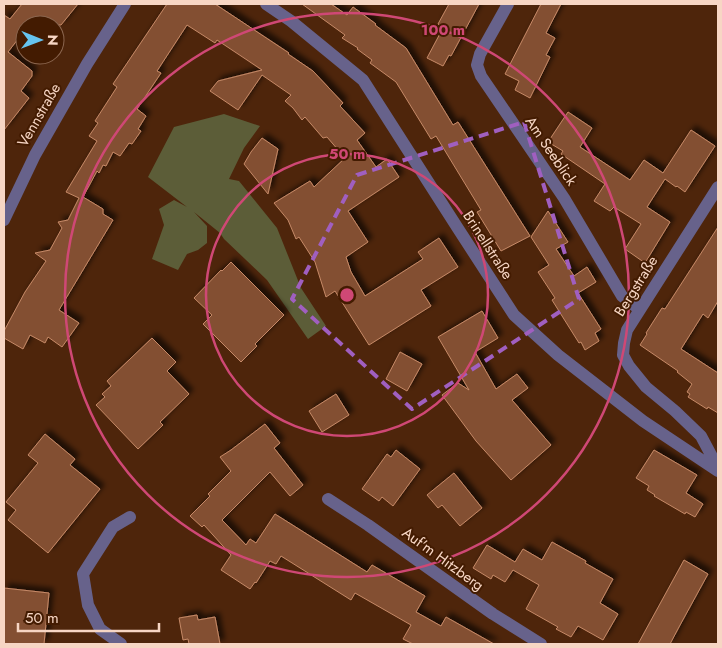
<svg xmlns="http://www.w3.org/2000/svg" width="722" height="648" viewBox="0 0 722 648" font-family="Jost,sans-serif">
  <defs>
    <filter id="shadow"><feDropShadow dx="4.5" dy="-4.5" stdDeviation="2.5" flood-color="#0009"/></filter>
  </defs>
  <rect width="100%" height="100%" fill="#4e250b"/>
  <!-- green -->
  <path fill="#5c5d38" d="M224,114L260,126L244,148L229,179L239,181L277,228L301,288L326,326L308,339L267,280L224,239L220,233L194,212L207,226V243L198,250L187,254L178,270L152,259L164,225L159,209L174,200L187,207L148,177L174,127Z"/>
  <!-- building -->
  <path fill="#835032" stroke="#c68967" filter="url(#shadow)" d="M22,4H78L61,25H25V30L8,52L32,71V76L21,91L29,98L4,130V15L10,19Z
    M167,4H215L289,53L288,54L313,71L343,103L340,106L365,133L357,140L376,167L387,159L399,177L348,211L368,242L346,257L351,272L365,296L423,259L418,252L439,238L458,267L421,290L431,306L369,345L335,291L326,297L315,262L299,237L296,239L288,220L274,203L310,181L314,187L345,158L327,137L323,138L305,117L302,120L293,108L285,101L291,95L262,75L238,110L210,91L218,81L262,70L217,40L215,43L187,25L157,71L161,73L137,109L146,116L138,129L141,131L132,144L129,143L120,156L113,152L106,166L103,165L99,173L97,171L83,197L103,209V214L113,220L59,310L79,323L62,347L48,337L45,343L30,335L23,349L4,338V331L25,292L46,261L35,253L50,250L62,228L58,222L68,220L79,198L66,192L97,141L89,136L98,123L95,121L117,87L113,84Z
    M302,4H331L347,15L353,7L376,24L375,25L406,48L453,125L458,122L530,236L501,251L477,212L481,210L436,136L431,139L396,82L370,63L372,60L357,49L358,48L342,38L345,35Z
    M449,4H479L451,56L449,55L443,66L427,58L443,28L438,24Z
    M541,4H561L546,33L555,38L546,55L550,57L530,98L515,90L519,81L505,74Z
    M568,112L592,128L580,147L630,180L644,160L663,173L691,130L715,146L685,192L677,186L676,187L665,179L647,207L670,222L645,263L625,249L641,224L614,207L610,211L594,201L605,184L561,154L563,151L548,142Z
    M262,138L278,149L268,194L244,164L251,152Z
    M548,211L568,242L556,249L574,276L587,267L596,282L578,293L601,329L595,333L599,341L585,350L581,342L579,343L552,300L555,298L538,272L549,265L531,237Z
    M718,227V301L708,318L703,314L681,349L718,373V413L708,407L707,409L688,397L690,394L687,392L692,384L677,372L678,371L640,345L647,334L646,333L662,308L665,309Z
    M231,262L284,315L255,344L257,346L241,362L203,324L212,315L194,298L221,270L222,271Z
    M482,311L498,338L475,352L496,389L517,374L528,388L512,400L551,445L511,480L476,441L442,395L458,383L469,390L438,337Z
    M152,338L176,362L167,371L189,394L160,422L163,425L138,449L96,405L105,397L102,394L111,386L107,381Z
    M400,352L422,364L407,391L386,379Z
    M336,394L349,415L322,432L309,411Z
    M265,424L280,443L274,448L303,485L290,496L270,472L222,520L246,545L250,539L256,543L275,514L367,572L372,565L425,596L416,612L441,626L446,617L494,644H413L403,639L411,625L355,593L351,600L281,556L276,564L270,561L256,583L255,582L250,589L221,570L231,555L204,525L202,527L190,516L210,496L208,494L231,471L220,457L231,450Z
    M45,434L75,459L70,465L100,489L48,553L8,520L16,510L6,502L38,463L28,455Z
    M396,450L420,469L393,506L382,497L379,501L362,489L387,454L391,457Z
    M654,450L697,475L686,493L703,504L695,517L686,512L685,514L654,496L655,495L647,490L649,486L636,478Z
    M454,473L482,508L460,526L442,505L438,508L427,495Z
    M552,542L586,561L585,563L613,579L600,603L618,614L603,640L578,626L571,637L556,629L558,627L526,609L539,585L513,570L505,582L493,575L491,579L473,568L487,545L515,562L523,549L542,560Z
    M684,560L708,574L679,627L670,644H638Z
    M4,588L49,593L44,644H4Z
    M197,615L198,620L215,617L220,644H189L188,639L183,640L179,618Z"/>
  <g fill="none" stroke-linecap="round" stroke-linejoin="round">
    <!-- minor -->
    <path stroke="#67628b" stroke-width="12" d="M266,4L291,21L363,80L457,227L514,315L558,355L643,421L718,471
      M508,4L480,54L477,65L481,76L564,198L622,296L639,309
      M718,187L627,330L624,343L623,355L629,366L646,387L675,411L701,436L718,468
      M4,220L35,155L87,64L125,4
      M328,499L368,525L493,614L541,644
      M121,644L100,629L88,605L83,574L113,527L130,517"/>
  </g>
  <!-- marked area -->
  <path fill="none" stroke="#a05fc0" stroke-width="4" stroke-dasharray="10 6" stroke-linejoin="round" d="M524,122L579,299L412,409L292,299L357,175Z"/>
  <!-- distance rings -->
  <g fill="none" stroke="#cf4875" stroke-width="2.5">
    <circle cx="347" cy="295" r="141"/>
    <circle cx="347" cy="295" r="282"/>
  </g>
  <g text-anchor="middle" stroke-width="4" stroke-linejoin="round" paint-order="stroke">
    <!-- street labels -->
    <g font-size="15" fill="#f7d6c4" stroke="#431b01">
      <text transform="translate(39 115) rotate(-60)" y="5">Vennstraße</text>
      <text transform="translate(551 151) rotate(56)" y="5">Am Seeblick</text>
      <text transform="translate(488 245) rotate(57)" y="5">Brinellstraße</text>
      <text transform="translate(636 286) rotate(-58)" y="5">Bergstraße</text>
      <text transform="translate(443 559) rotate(36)" y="5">Auf'm Hitzberg</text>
    </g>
  </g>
  <circle cx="347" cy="295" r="8" fill="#cf4875" stroke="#431b01" stroke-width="2.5"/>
  <g font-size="15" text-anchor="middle" font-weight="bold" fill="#cf4875" stroke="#431b01" stroke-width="4" stroke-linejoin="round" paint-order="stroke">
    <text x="443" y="35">100 m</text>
    <text x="347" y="159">50 m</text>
  </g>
  <!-- border -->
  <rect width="722" height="648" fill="none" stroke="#f7d6c4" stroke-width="10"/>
  <!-- north arrow -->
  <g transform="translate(40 40) rotate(91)"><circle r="24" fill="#431b01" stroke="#8b664f"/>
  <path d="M0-4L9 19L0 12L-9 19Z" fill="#66c4ef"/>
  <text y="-8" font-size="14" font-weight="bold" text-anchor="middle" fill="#f7d6c4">N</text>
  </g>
  <!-- scale -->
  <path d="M18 623v8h141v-8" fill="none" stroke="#f7d6c4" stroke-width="2.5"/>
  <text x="25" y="623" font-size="15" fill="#f7d6c4" stroke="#431b01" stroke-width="4" paint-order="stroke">50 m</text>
</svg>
